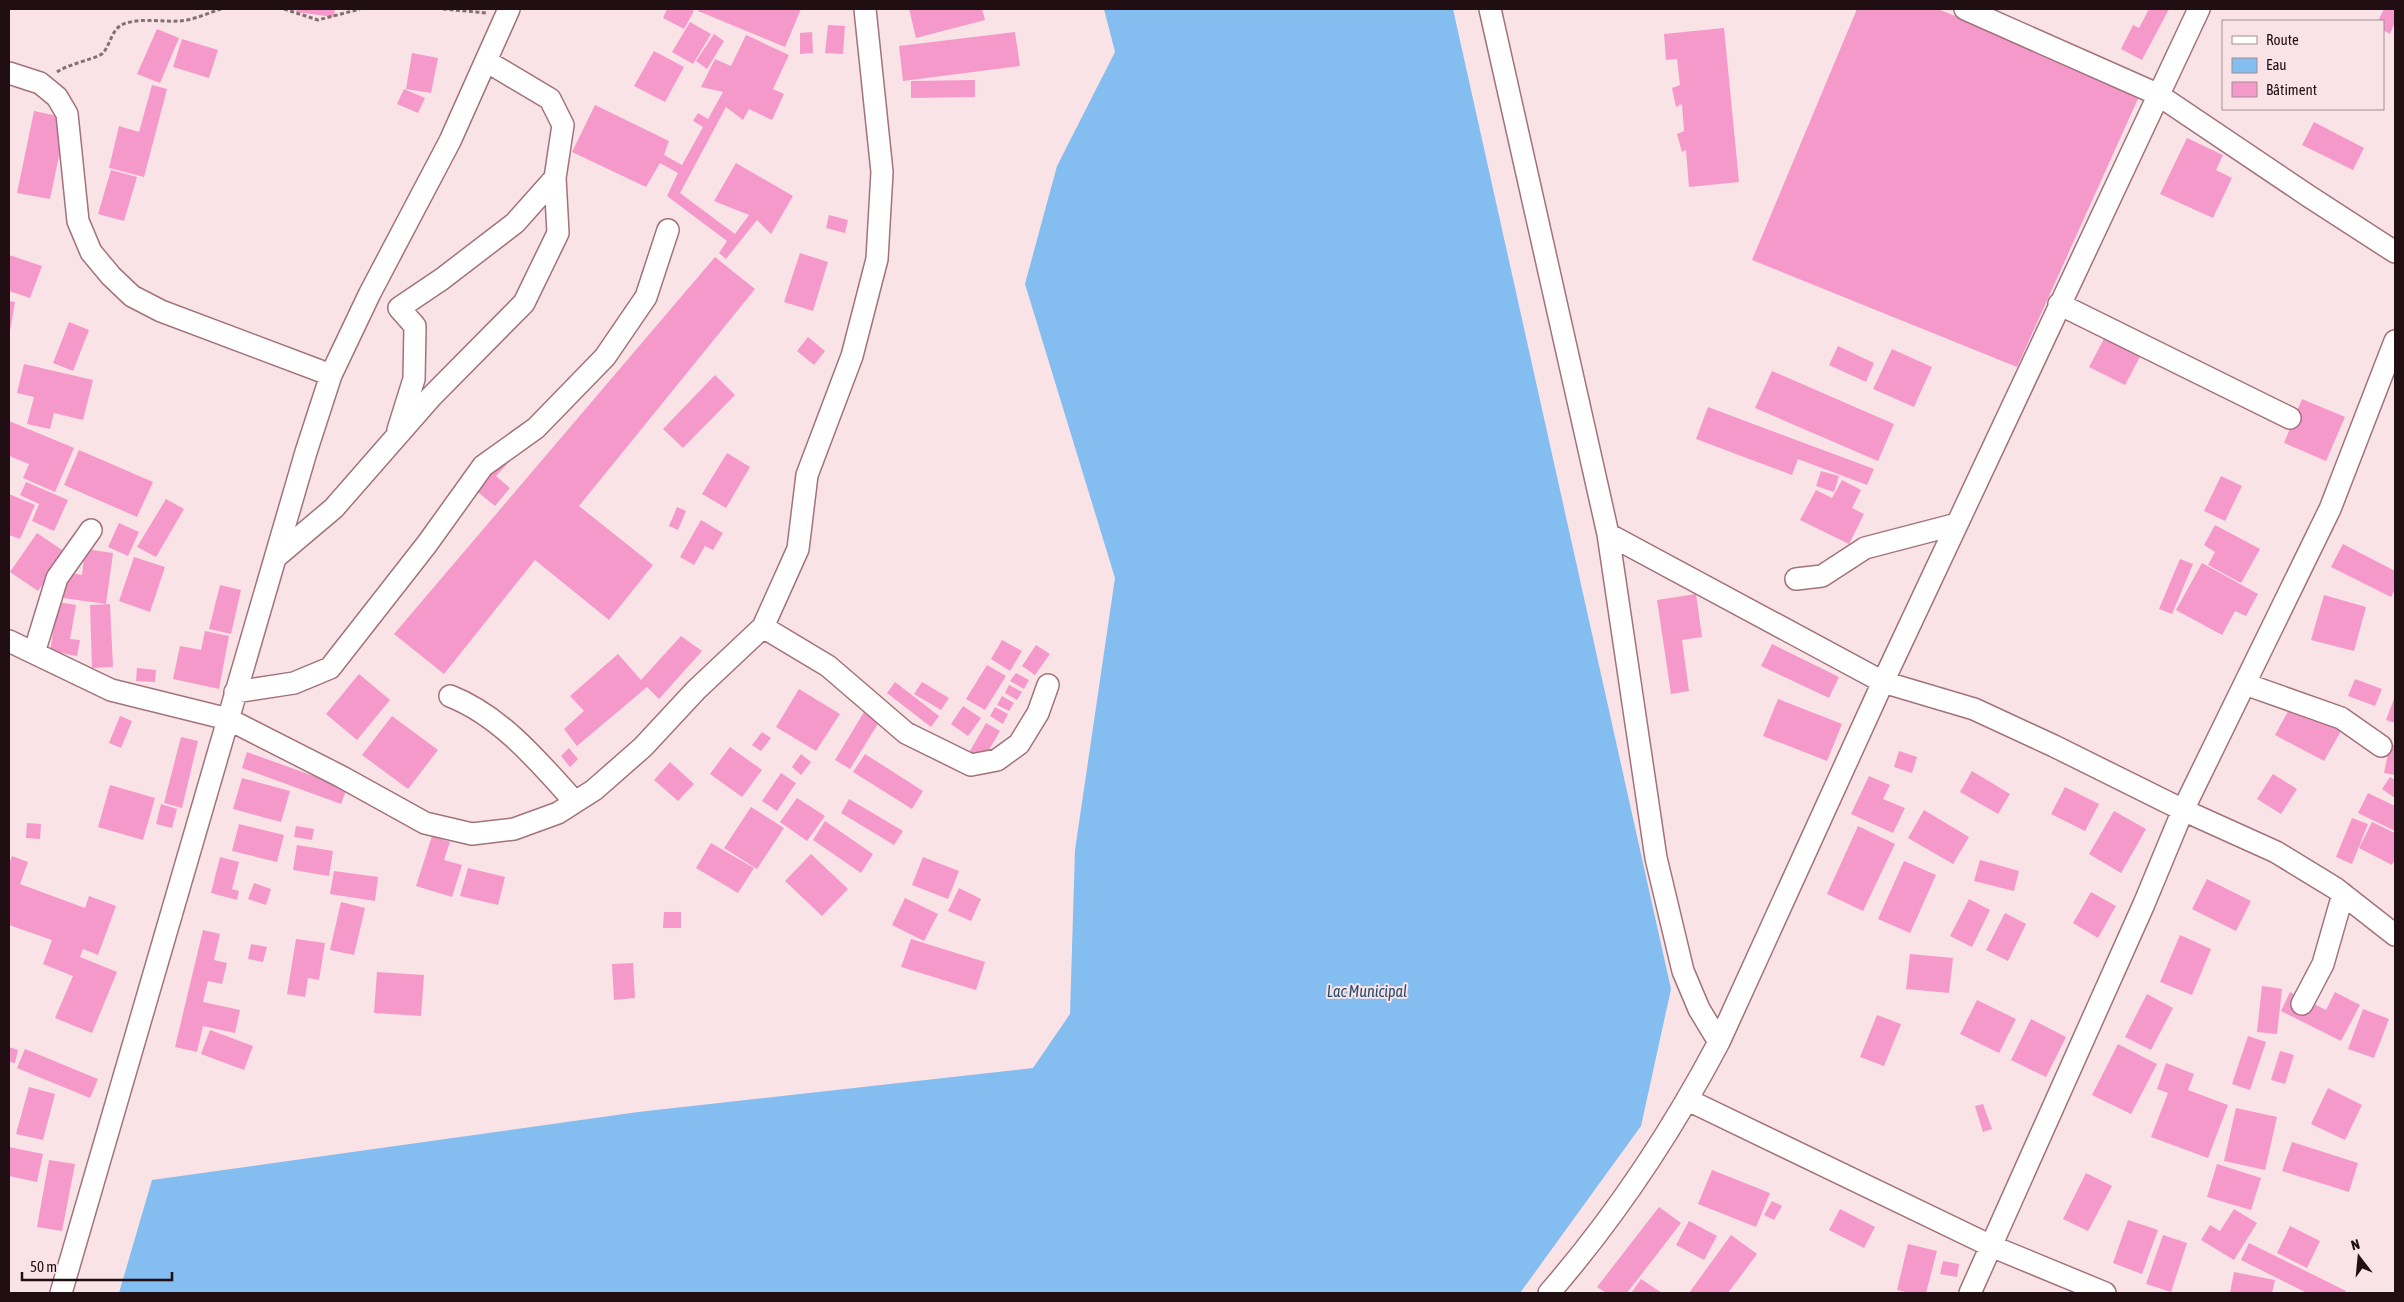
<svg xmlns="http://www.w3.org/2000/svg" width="2404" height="1302" viewBox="0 0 2404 1302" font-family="'Asap Condensed',sans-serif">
  <rect width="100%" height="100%" fill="#f9e3e6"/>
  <!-- water -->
  <path fill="#84bdf0" d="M1104,9H1453L1671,989L1641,1126L1520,1293H119L152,1180L638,1112L1033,1068L1070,1014L1075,850L1115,578L1025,284L1057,166L1115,52Z"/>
  <!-- building -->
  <path fill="#f599cb" d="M297,9H335L334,17L296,12Z
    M667,9H690L694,11L684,29L663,18Z
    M699,9H801L785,47L698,11Z
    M909,9H982L985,20L916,38Z
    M1857,9H1938L2141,92L2017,367L1752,260Z
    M2149,9H2169L2142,60L2121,49L2133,25L2139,28Z
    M2384,9H2395V22L2390,34L2383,30V21H2378Z
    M690,22L711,34L693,64L672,52Z
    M828,25L845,26L843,54L825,53Z
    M1724,28L1739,182L1689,187L1686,150L1682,152L1677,134L1684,131L1682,104L1676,107L1672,88L1680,85L1677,59L1666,60L1664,34Z
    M157,29L179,38L160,83L137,74Z
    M812,32L813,53L800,54V33Z
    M1015,32L1020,66L903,81L899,46Z
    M714,34L724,41L707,69L696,61Z
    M746,35L789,55L773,89L784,94L772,120L749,109L743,120L726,107L680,193L735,234L749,215L714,201L736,163L793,196L771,234L757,220L726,259L719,253L727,241L667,196L678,173L660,163L646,187L572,152L595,105L669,141L664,155L682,165L703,127L693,121L698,113L708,119L723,92L701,87L715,59L731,66Z
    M182,39L218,50L209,78L173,67Z
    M654,51L684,67L665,102L634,86Z
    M412,53L438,58L431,93L406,89Z
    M975,80V97L911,98V81Z
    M152,85L167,89L144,177L109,168L119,126L139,132Z
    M404,89L425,98L418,113L397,104Z
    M34,111L67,118L50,199L17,193Z
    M2314,122L2364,148L2353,170L2302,145Z
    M2187,138L2223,155L2216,170L2232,178L2213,218L2160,194Z
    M111,170L137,177L124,221L98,214Z
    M829,215L848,220L845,233L826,228Z
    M800,253L828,262L813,311L784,302Z
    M9,255L42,266L30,298L9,291Z
    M715,257L755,289L579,506L653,565L609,620L535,560L444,674L394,634Z
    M9,301L15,302L10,331L9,330Z
    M69,322L89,330L73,371L53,363Z
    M2107,333L2143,351L2125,385L2089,367Z
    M808,337L825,351L814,365L797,351Z
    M1838,346L1874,363L1866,382L1829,365Z
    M1892,349L1932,367L1914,407L1873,389Z
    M24,364L93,380L83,420L54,413L50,429L27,424L34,397L17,393Z
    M1772,371L1894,424L1878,461L1755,408Z
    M715,375L735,395L683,448L663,429Z
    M2302,399L2345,417L2326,461L2284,443Z
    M1708,407L1874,469L1867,485L1798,459L1792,475L1696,439Z
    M9,421L74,448L55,492L23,478L29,464L9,456Z
    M79,450L153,482L137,517L64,485Z
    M727,453L750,467L726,508L702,494Z
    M500,458L507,464L496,476L510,488L495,506L474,489Z
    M1821,471L1839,476L1834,492L1816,486Z
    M2221,476L2242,486L2225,521L2204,511Z
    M1842,480L1861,490L1852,508L1864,514L1849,544L1800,520L1816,490L1832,498Z
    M26,482L68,500L54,531L32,521L39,504L20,495Z
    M9,494L35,505L20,539L9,535Z
    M166,499L184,509L156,557L137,547Z
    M677,507L686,511L678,530L669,526Z
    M701,520L723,533L713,550L705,546L694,565L680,557Z
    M119,523L139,532L128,556L108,547Z
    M2215,525L2260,549L2241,583L2208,565L2215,552L2204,545Z
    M37,533L65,552L38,591L10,572Z
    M2343,544L2395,571V589L2391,597L2331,567Z
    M85,549L113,553L106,604L63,598L66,572L82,575Z
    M134,557L165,567L150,612L119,601Z
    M2180,559L2193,564L2172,614L2159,609Z
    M2202,563L2258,594L2246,616L2235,611L2222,635L2176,610Z
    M220,585L241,590L231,634L209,629Z
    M1696,594L1702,637L1682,640L1689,691L1671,694L1657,600Z
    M2324,595L2366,607L2354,651L2311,640Z
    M58,602L76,605L70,639L80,640L77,656L50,651Z
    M110,604L113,667L92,668L90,605Z
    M205,631L229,636L219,689L173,679L180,646L201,650Z
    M681,636L702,651L659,699L647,687L577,746L564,729L584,711L570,696L618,654L641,680Z
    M1002,640L1022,651L1010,671L991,659Z
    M1772,644L1839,677L1829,698L1761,666Z
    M1036,645L1050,654L1035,675L1022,666Z
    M987,665L1006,676L985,710L966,699Z
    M137,668L156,670L155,682L136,681Z
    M1016,673L1029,680L1024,689L1010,681Z
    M359,674L390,700L357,740L326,714Z
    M2355,679L2382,689L2375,706L2348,696Z
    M895,682L939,716L931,727L887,693Z
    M922,682L949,698L941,710L914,694Z
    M1009,685L1022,692L1017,700L1005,693Z
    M799,689L840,714L816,751L776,727Z
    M1002,696L1014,703L1009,711L997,705Z
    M2395,696V723L2386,720Z
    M1778,699L1842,724L1827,761L1763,736Z
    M2292,704L2341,731L2324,761L2275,735Z
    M963,706L981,718L968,736L951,724Z
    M995,707L1008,714L1003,724L990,716Z
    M864,712L879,722L850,769L835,760Z
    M120,716L132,721L121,748L109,743Z
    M392,716L438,750L408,789L362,755Z
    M986,723L1000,731L983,760L970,751Z
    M762,732L771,738L761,751L752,745Z
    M181,737L198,741L182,808L164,803Z
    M2390,744L2395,745V775L2384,773Z
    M730,747L762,770L742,797L710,774Z
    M569,748L578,759L570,767L561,756Z
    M1899,751L1917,757L1912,773L1894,767Z
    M247,752L347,788L341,804L242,768Z
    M801,754L811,762L801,775L792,767Z
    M865,754L923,791L912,809L853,772Z
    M670,762L694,784L678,801L654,780Z
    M1972,771L2010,794L1998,814L1960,792Z
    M781,773L796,783L777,811L762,801Z
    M2273,774L2297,789L2281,814L2257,799Z
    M1869,776L1890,785L1883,799L1905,808L1893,833L1851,814Z
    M2390,777L2395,780V798L2382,789Z
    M242,778L290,791L281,822L233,809Z
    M110,785L155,798L143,840L98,827Z
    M2065,787L2099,804L2085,831L2051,814Z
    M2368,793L2395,806V831L2358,813Z
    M797,798L825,816L807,841L780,822Z
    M849,799L903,831L894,845L841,813Z
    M161,804L177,809L172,828L156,824Z
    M751,807L784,828L757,869L724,848Z
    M1924,810L1969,837L1953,864L1908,838Z
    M2114,811L2146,829L2121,873L2089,854Z
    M2352,818L2368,824L2352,864L2336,857Z
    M825,821L873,854L861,873L813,840Z
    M2372,822L2395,833V859L2392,865L2359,848Z
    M27,823L41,824L40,839L26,838Z
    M239,824L284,835L277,862L232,851Z
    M296,826L314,829L312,840L294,837Z
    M1858,826L1895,844L1863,911L1827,894Z
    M432,836L450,842L444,860L462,865L452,897L416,886Z
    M711,843L754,868L738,893L696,868Z
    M297,845L333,851L329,876L293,870Z
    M811,854L848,889L822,916L785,881Z
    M12,856L28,862L20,884L85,908L89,896L116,906L98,955L83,949L80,957L117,972L92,1033L55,1018L73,976L43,964L52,940L9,925V864Z
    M220,857L239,862L232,889L239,891L237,900L211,893Z
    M923,857L959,871L948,899L912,885Z
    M1980,860L2019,871L2014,891L1974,881Z
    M1904,861L1936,875L1910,933L1878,919Z
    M468,868L505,877L498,905L460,896Z
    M334,871L378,877L375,901L330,894Z
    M2207,879L2251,901L2236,931L2192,909Z
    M254,883L271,889L266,905L248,899Z
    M959,888L981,899L971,921L948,911Z
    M2091,892L2116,906L2098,938L2073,923Z
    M905,898L938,914L924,941L892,925Z
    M1969,899L1990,910L1972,947L1950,936Z
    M341,902L365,908L354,955L330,950Z
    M664,912H681V928H663Z
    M2005,913L2026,924L2008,961L1986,950Z
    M203,930L220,934L214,960L227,963L222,984L208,981L203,1002L240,1010L235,1033L203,1026L197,1052L175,1047Z
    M2180,935L2211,949L2192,995L2160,982Z
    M296,939L325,943L319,980L308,978L305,997L287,994Z
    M911,939L985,962L976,990L901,967Z
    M251,944L267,947L263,962L248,959Z
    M1910,954L1953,958L1949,993L1906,989Z
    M633,963L635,998L614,1000L612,964Z
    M377,972L424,975L421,1016L374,1013Z
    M2262,986L2282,989L2277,1034L2257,1032Z
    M2290,992L2326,1010L2335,992L2360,1005L2341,1041L2281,1011Z
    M2147,994L2173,1008L2151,1050L2125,1037Z
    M1977,1000L2016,1019L1999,1053L1960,1034Z
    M2363,1009L2389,1019L2374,1058L2348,1049Z
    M1877,1015L1901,1024L1884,1066L1860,1057Z
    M2031,1019L2066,1037L2046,1077L2011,1060Z
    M210,1030L253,1046L244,1070L201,1054Z
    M2248,1036L2266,1042L2250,1090L2232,1084Z
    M2118,1044L2157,1064L2131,1114L2092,1095Z
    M9,1047L18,1050L15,1063L9,1062Z
    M25,1049L98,1079L90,1098L17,1068Z
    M2280,1051L2294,1055L2285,1084L2271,1080Z
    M2166,1063L2194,1074L2188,1090L2228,1105L2208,1158L2151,1137L2168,1093L2157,1089Z
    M29,1087L55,1094L43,1140L16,1134Z
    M2328,1088L2362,1105L2345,1140L2311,1124Z
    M1983,1104L1992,1129L1983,1132L1975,1106Z
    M2236,1108L2277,1117L2265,1170L2224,1161Z
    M2292,1142L2358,1163L2349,1192L2282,1171Z
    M9,1147L43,1154L37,1182L9,1176Z
    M49,1160L75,1164L62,1231L37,1227Z
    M2217,1164L2261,1178L2251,1210L2207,1197Z
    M1712,1170L1770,1193L1756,1227L1698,1204Z
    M2086,1173L2112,1186L2088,1231L2063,1219Z
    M1772,1201L1782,1206L1774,1220L1764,1215Z
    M1659,1207L1681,1223L1627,1293H1606L1597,1287Z
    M1840,1209L1875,1227L1864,1248L1829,1230Z
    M2234,1209L2257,1223L2234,1260L2201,1240L2210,1225L2220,1231Z
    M2128,1220L2158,1230L2142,1274L2113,1263Z
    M1689,1221L1717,1236L1704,1260L1676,1245Z
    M2290,1226L2320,1241L2307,1268L2277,1253Z
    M1731,1235L1757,1254L1728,1293H1689Z
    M2163,1235L2187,1243L2171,1292L2146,1284Z
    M2249,1243L2346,1291L2345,1293H2307L2241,1260Z
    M1908,1244L1937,1251L1926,1293H1909L1897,1290Z
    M1943,1261L1959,1264L1957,1277L1940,1274Z
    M2234,1272L2275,1280L2272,1293H2230Z
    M1641,1279L1662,1293H1631Z"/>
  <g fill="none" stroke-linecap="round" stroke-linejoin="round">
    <!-- minor casing -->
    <g stroke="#a3727b" stroke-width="24">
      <path id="minor" d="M1490,9L1608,534L1656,858L1683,971L1699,1009L1719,1042
        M1965,9L2157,94L2310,197L2395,252
        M9,73L40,83L57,97L67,114L78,221L91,252L111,276L132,296L161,311L331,375
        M2059,304L2290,418
        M398,430L414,379L415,326L399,308L442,279L515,223L555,178
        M1608,534L1883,682L1974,709L2054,746L2183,810L2276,852L2335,888L2395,935
        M276,557L334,508L431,397L524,303L558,233L555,178L563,125L550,99L486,61
        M1796,579L1822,576L1865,548L1957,524
        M763,627L828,666L906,733L971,765L997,760L1019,744L1038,713L1048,685
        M9,641L111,690L228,719L342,777L425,823L472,834L514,829L558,813L594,790L643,747L696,690L763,627L798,549L807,475L852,356L877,259L882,172L865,9
        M34,653L57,578L91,530
        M2245,684L2341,718L2381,746
        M235,692L294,683L330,668L427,544L483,466L536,428L605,357L646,297L668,230
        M450,696C501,716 539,762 575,802
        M2302,1004L2323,964L2343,894
        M1688,1100L1991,1246L2105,1293
        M61,1293L306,452L331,375L370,293L450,141L509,9
        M1549,1293C1615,1217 1672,1131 1719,1042L1883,682L2199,9
        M1970,1293L2144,904L2183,810L2330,509L2395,341"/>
    </g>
    <!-- path -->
    <path stroke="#846f73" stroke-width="3" stroke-dasharray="4 2.5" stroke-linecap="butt" d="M284,9L318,20L360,9
      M443,9L487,13
      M57,72C68,64 99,58 103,53C112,42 111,28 126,23C143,18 163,22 180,21C194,20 208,13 221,9"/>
    <!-- minor -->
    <use href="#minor" stroke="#fff" stroke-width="21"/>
  </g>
  <g text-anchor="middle" stroke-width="4" stroke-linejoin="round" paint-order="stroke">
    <!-- water labels -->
    <g font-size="16" font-style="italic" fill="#244d70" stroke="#f9e3e6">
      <text x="1367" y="997">Lac Municipal</text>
    </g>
  </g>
  <!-- border -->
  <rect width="2404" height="1302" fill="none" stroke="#210e12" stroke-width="20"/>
  <!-- legend -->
  <rect x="2222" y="20" width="162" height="90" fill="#f9e3e6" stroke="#a38e91"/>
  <rect x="2232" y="36" width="25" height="8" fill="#ffffff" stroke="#a38e91"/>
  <text x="2266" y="45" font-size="15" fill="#210e12">Route</text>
  <rect x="2232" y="58" width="25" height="15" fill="#84bdf0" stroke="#a38e91"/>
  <text x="2266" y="70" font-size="15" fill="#210e12">Eau</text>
  <rect x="2232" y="82" width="25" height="15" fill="#f599cb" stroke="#a38e91"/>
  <text x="2266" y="95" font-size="15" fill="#210e12">Bâtiment</text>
  <!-- north arrow -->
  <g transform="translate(2359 1257) rotate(344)" stroke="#f9e3e6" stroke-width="4" paint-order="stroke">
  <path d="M0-4L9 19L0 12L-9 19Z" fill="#210e12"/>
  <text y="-8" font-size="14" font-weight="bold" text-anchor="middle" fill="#210e12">N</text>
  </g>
  <!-- scale -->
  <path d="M22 1272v8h150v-8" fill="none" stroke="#210e12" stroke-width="2.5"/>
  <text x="30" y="1272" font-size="15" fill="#210e12" stroke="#f9e3e6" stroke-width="4" paint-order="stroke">50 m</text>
</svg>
